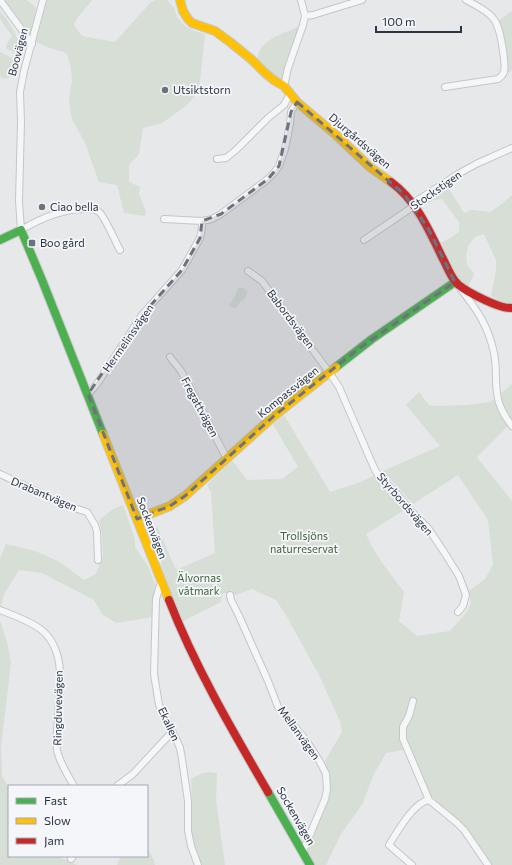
<svg xmlns="http://www.w3.org/2000/svg" width="512" height="865" viewBox="0 0 512 865" font-family="Commissioner,sans-serif">
  <rect width="100%" height="100%" fill="#e6e8ea"/>
  <!-- green -->
  <path fill="#d6ded6" d="M5,0H27L36,8L30,35Z
    M47,0H92C88,6 75,19 74,25L82,36L115,42L151,2L156,0H167L174,8L178,18L185,26L194,31L205,34L199,91L187,105L162,123L143,128L139,154L129,165V182L140,187L139,194L146,212L145,216L124,213L117,185L99,182L85,143L72,119L69,100L72,81L71,68L67,53L50,48L36,42Z
    M0,11C10,24 21,37 19,55L7,49L6,47L7,44L12,36L0,19Z
    M512,11V71L508,72L498,21Z
    M300,26L282,80L280,81L256,61C257,58 258,54 259,52C266,37 286,33 300,26Z
    M0,52L18,61L15,71H10L9,72V78L3,79L0,76Z
    M447,186L464,213L472,210L490,212L498,207L512,195V304L504,303L491,296L496,270V260L484,234L475,237L468,246L466,256L467,265L474,274L468,287L460,281L453,270L440,243L450,238L459,232V222L442,199L434,200L423,206H419L423,201Z
    M238,288H243L248,292L244,300L241,301L235,309L229,305L235,296Z
    M512,384V422L477,457L512,501V865H486L473,838L453,815L432,797L409,749L386,753L373,776L363,803L341,834L326,865H314L306,851L330,790L329,776L325,761L342,732L341,724L320,677L286,615L276,600L252,589L233,596L232,590L222,594L221,602L181,622L171,596L172,595L161,565V560L153,535L157,526L176,570L215,553L211,492L207,485L232,460L247,480L282,479L298,467L273,424L284,415L330,492L361,482L373,476L377,477L406,509L366,534C375,556 390,573 404,592L399,621L417,636L450,631L466,613L471,604L469,591L485,579L493,565L488,520L458,475L413,504L383,471L440,446L406,405L419,392L429,405L437,406L467,405L490,402Z
    M123,505L135,539V547L148,566L155,585L152,617L116,623L102,614L94,600L42,573L19,570L4,594L0,610V559L6,544L35,551L58,561L84,580L96,574L103,556L102,534L99,520L113,509Z
    M0,621L7,642L11,663L1,747L2,776L9,788V856H57L77,865H0Z
    M208,772L217,773L216,800L225,865H202L193,845L192,836V802L191,779L203,773Z
    M147,848L154,860L155,865H117L121,856H147Z"/>
  <g fill="none" stroke-linecap="round" stroke-linejoin="round">
    <!-- street casing -->
    <g stroke="#c4c6c8" stroke-width="8">
      <path id="street" d="M0,0L32,44
        M43,0L24,71L20,92L21,122L19,201L21,230C41,218 64,208 88,209C92,209 96,209 99,212C104,215 116,243 120,250
        M305,16L313,15L362,0
        M284,86L288,68L303,25L305,16L301,0
        M445,87L498,79C501,77 503,75 504,72C506,65 501,35 498,28C497,24 495,20 492,17C485,9 475,5 466,0
        M217,159L226,158L236,150L269,117L284,105L290,94
        M164,219L202,221
        M364,240L414,206L418,200L458,174L476,164L512,148
        M248,271L262,281L329,372L339,387L345,401L375,470L379,476L398,495L411,511L428,528L444,552L459,576L466,595L463,606L458,612
        M460,288C477,310 488,325 494,353C497,366 495,380 497,393C498,405 505,417 512,426
        M170,357L181,371L227,459
        M88,394L97,384L142,315L182,270L200,238L202,228V221L212,219L221,214L268,179L274,173L279,166L281,160L285,149L290,124L291,112L297,102
        M0,474L68,506L87,512L95,525L97,532L98,560
        M161,582L156,599L154,674L159,705L177,741L180,748L182,759L188,801V831L191,846L198,865
        M230,595L231,600L239,616L268,681L278,707L306,740L320,762L326,774L327,790L325,799L303,851
        M0,610C13,615 27,620 39,628C67,648 60,687 58,716C58,727 55,739 57,750C59,761 68,776 74,786
        M413,701L409,716L403,727V739L429,800L457,823L464,830L488,865
        M117,786L133,774L172,732
        M71,859L73,856
        M412,865L389,845C397,832 414,802 429,800"/>
    </g>
    <!-- fast casing -->
    <g stroke="#c4c6c8" stroke-width="10">
      <path id="fast" d="M0,240L21,230L42,280L103,434
        M336,367L372,339L455,282
        M268,792L310,865"/>
    </g>
    <!-- slow casing -->
    <g stroke="#c4c6c8" stroke-width="10">
      <path id="slow" d="M180,0L183,11L188,19L192,23L215,31L230,42L251,59L265,73L275,81L284,86L297,102L336,135L371,168L391,182
        M103,434L169,600
        M137,519L170,506L185,496L274,416L336,367"/>
    </g>
    <!-- jam casing -->
    <g stroke="#c4c6c8" stroke-width="10">
      <path id="jam" d="M391,182C416,200 429,230 442,257C446,264 450,275 455,281C461,290 492,304 503,307C506,308 509,308 512,308
        M169,600C195,667 232,730 268,792"/>
    </g>
    <!-- street -->
    <use href="#street" stroke="#f5f6f7" stroke-width="6"/>
    <!-- fast -->
    <use href="#fast" stroke="#4caf50" stroke-width="8"/>
    <!-- slow -->
    <use href="#slow" stroke="#ffc107" stroke-width="8"/>
    <!-- jam -->
    <use href="#jam" stroke="#c62828" stroke-width="8"/>
  </g>
  <!-- marked area -->
  <path fill="#6c737f" fill-opacity="0.2" stroke="#6c737f" stroke-width="3" stroke-dasharray="8 5" stroke-linejoin="round" d="M297,102L404,194L428,228L455,282L357,350L274,416L185,496L170,506L137,519L88,394L142,315L182,270L200,238L202,221L221,214L268,179L279,166L291,112Z"/>
  <!-- markers -->
  <g fill="#6c737f" stroke="#f4f6f9" stroke-width="1.5">
    <circle cx="165" cy="90" r="4"/>
    <circle cx="42" cy="207" r="4"/>
    <rect x="28" y="239" width="8" height="8" rx="2"/>
  </g>
  <g text-anchor="middle" stroke-width="3.5" stroke-linejoin="round" paint-order="stroke">
    <!-- street labels -->
    <g font-size="11" fill="#2b3445" stroke="#f4f6f9">
      <text transform="translate(18 52) rotate(-75)" y="4">Boovägen</text>
      <text transform="translate(360 141) rotate(41)" y="4">Djurgårdsvägen</text>
      <text transform="translate(436 190) rotate(-35)" y="4">Stockstigen</text>
      <text transform="translate(291 319) rotate(53)" y="4">Babordsvägen</text>
      <text transform="translate(128 338) rotate(-55)" y="4">Hermelinsvägen</text>
      <text transform="translate(288 392) rotate(-39)" y="4">Kompassvägen</text>
      <text transform="translate(200 407) rotate(62)" y="4">Fregattvägen</text>
      <text transform="translate(44 494) rotate(23)" y="4">Drabantvägen</text>
      <text transform="translate(405 504) rotate(49)" y="4">Styrbordsvägen</text>
      <text transform="translate(152 528) rotate(69)" y="4">Sockenvägen</text>
      <text transform="translate(58 708) rotate(-89)" y="4">Ringduvevägen</text>
      <text transform="translate(169 724) rotate(65)" y="4">Ekallen</text>
      <text transform="translate(299 733) rotate(54)" y="4">Mellanvägen</text>
      <text transform="translate(296 816) rotate(60)" y="4">Sockenvägen</text>
    </g>
    <!-- poi labels -->
    <g font-size="11" fill="#2b3445" stroke="#f4f6f9" text-anchor="start">
      <text x="173" y="94">Utsiktstorn</text>
      <text x="50" y="211">Ciao bella</text>
      <text x="40" y="247">Boo gård</text>
    </g>
    <!-- park labels -->
    <g font-size="11" fill="#3f6138" stroke="#f4f6f9">
      <text x="304" y="540">Trollsjöns<tspan x="304" dy="13">naturreservat</tspan></text>
      <text x="199" y="582">Älvornas<tspan x="199" dy="13">våtmark</tspan></text>
    </g>
  </g>
  <!-- legend -->
  <rect x="8" y="785" width="140" height="72" fill="#f4f6f9" stroke="#a4a8b1"/>
  <rect x="16" y="798" width="20" height="6" fill="#4caf50" stroke="#a4a8b1"/>
  <text x="44" y="805" font-size="12" fill="#2b3445">Fast</text>
  <rect x="16" y="818" width="20" height="6" fill="#ffc107" stroke="#a4a8b1"/>
  <text x="44" y="825" font-size="12" fill="#2b3445">Slow</text>
  <rect x="16" y="838" width="20" height="6" fill="#c62828" stroke="#a4a8b1"/>
  <text x="44" y="845" font-size="12" fill="#2b3445">Jam</text>
  <!-- scale -->
  <path d="M376 26v6h85v-6" fill="none" stroke="#2b3445" stroke-width="2"/>
  <text x="382" y="26" font-size="12" fill="#2b3445" stroke="#f4f6f9" stroke-width="3" paint-order="stroke">100 m</text>
</svg>
